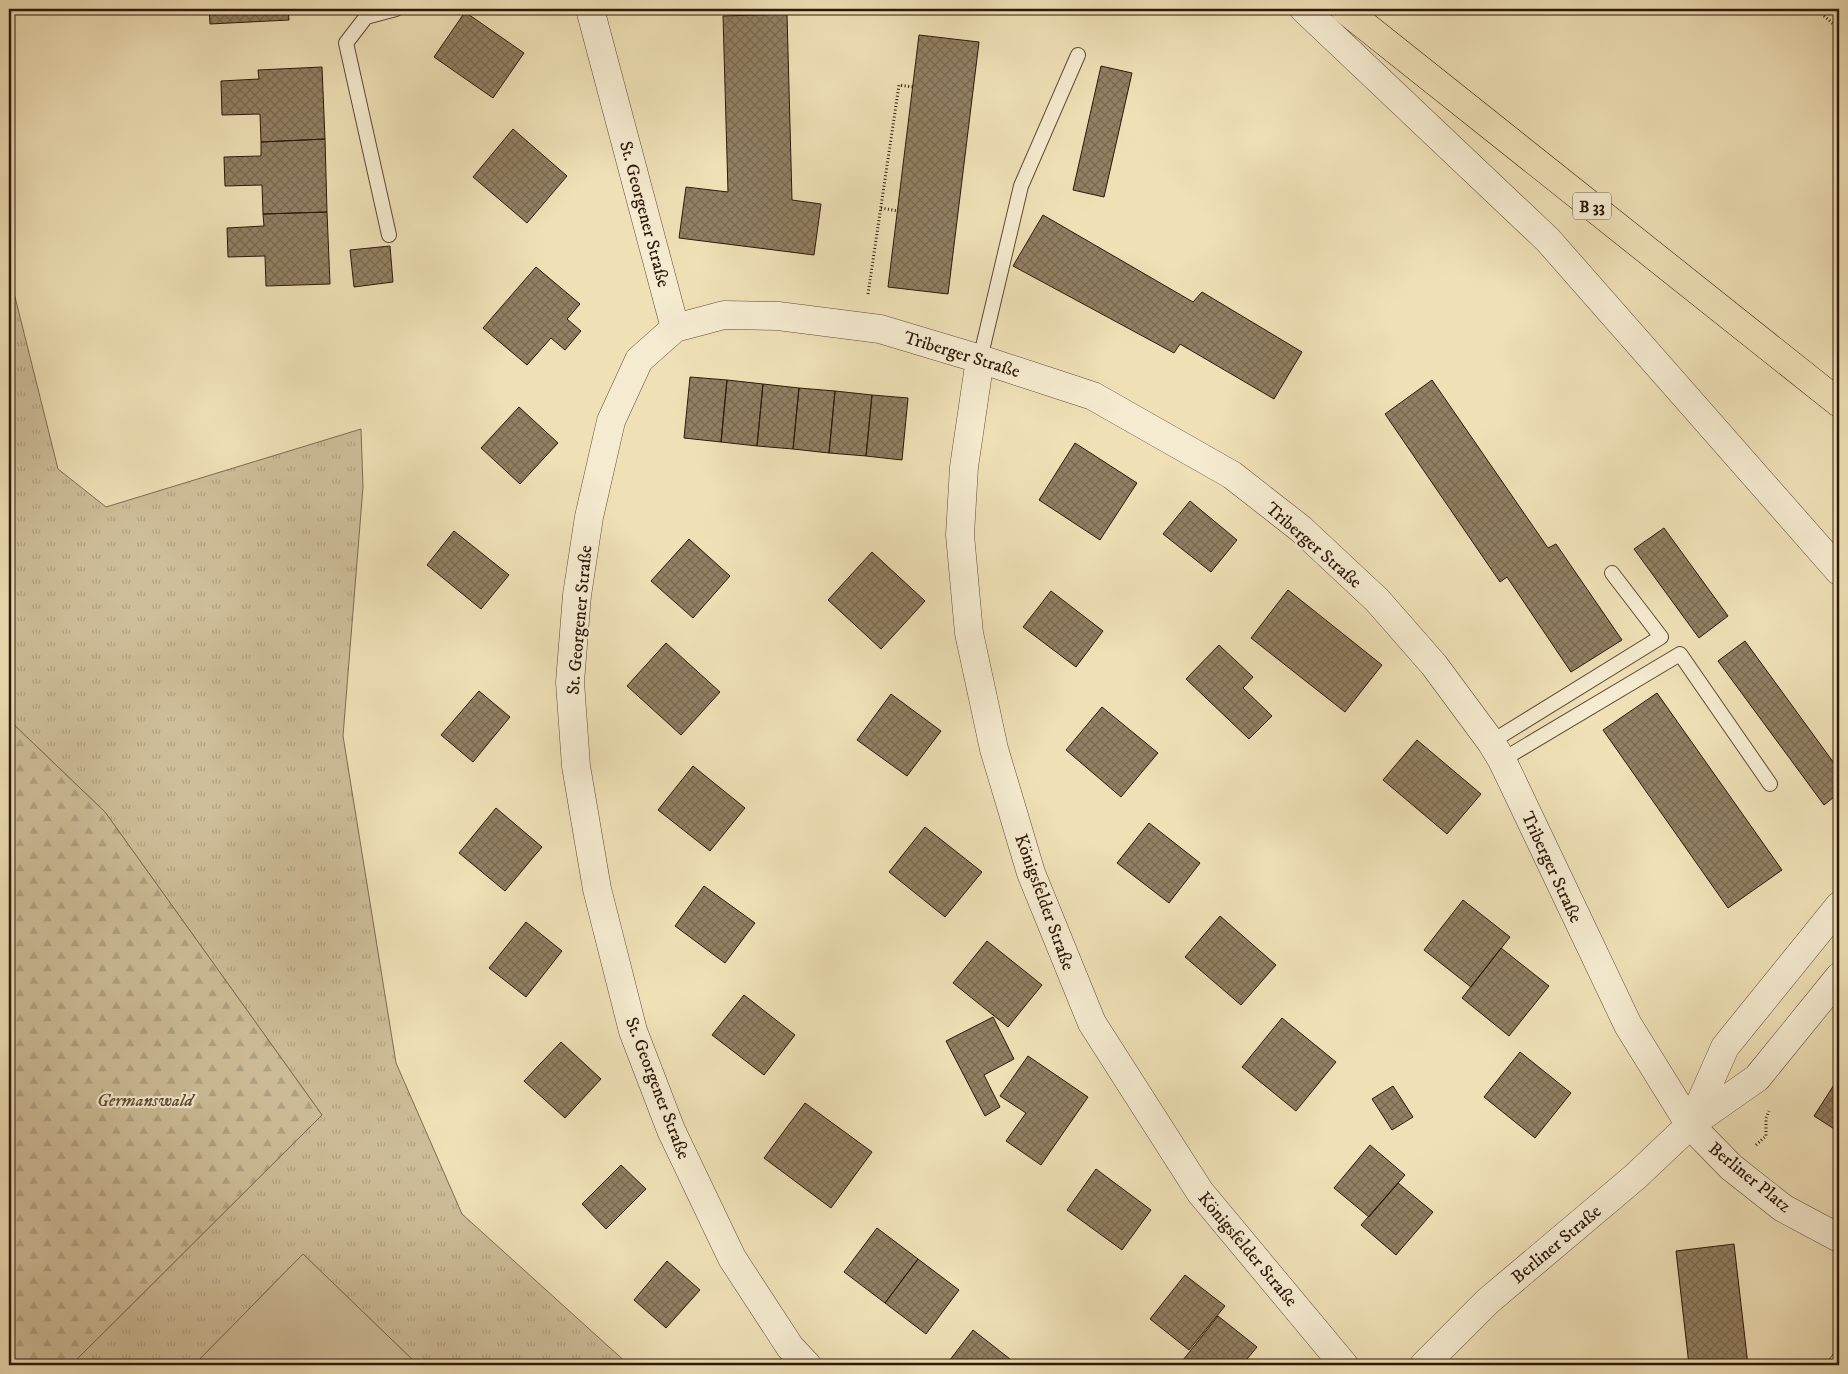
<svg xmlns="http://www.w3.org/2000/svg" width="1848" height="1374" viewBox="0 0 1848 1374" font-family="'IM FELL DW Pica',serif">
  <defs>
    <pattern id="grass-tufts" width="24" height="20" patternUnits="userSpaceOnUse" patternTransform="scale(1.25)"><rect width="24" height="20" fill="#cebe99"/><path d="M3 7l-1-3M5 7V3M7 7l1-3M15 17l-1-3M17 17v-4M19 17l1-3" fill="none" stroke="#b1a382"/></pattern>
    <pattern id="forest-firs" width="22" height="20" patternUnits="userSpaceOnUse" patternTransform="scale(1.25)"><rect width="22" height="20" fill="#cebe99"/><path d="M5 1l3.5 6h-7zM16 11l3.5 6h-7z" fill="#b1a382"/></pattern>
    <pattern id="building-cross-hatch" width="8" height="8" patternUnits="userSpaceOnUse" patternTransform="scale(1.25)"><rect width="8" height="8" fill="#928063"/><path d="M0 0l8 8M0 8l8-8" fill="none" stroke="#786850"/></pattern>
  </defs>
  <rect width="100%" height="100%" fill="#efe0b6"/>
  <filter id="stains"><feTurbulence type="fractalNoise" baseFrequency=".004" numOctaves="4"/><feColorMatrix values="0 0 0 0 .2 0 0 0 0 .09 0 0 0 0 .02 0 0 0 .5 -.17"/></filter>
  <radialGradient id="worn" r=".72"><stop offset=".6" stop-color="#630" stop-opacity="0"/><stop offset="1" stop-color="#630" stop-opacity=".3"/></radialGradient>
  <!-- grass -->
  <path fill="url(#grass-tufts)" stroke="#7e6b52" d="M9,273L58,469L106,507L361,429L363,487L343,736L396,1063L462,1214L629,1365H418L303,1254L194,1365H71L322,1115L105,812L9,720Z"/>
  <!-- forest -->
  <path fill="url(#forest-firs)" stroke="#7e6b52" d="M9,720L105,812L322,1115L71,1365H9Z"/>
  <!-- pitch -->
  <path fill="#cebe99" stroke="#7e6b52" d="M303,1254L418,1365H194Z"/>
  <!-- building -->
  <path fill="url(#building-cross-hatch)" stroke="#2d180a" d="M209,9H288L289,20L210,24Z
    M465,12L524,53L493,98L434,57Z
    M787,14L792,200L821,204L814,255L679,238L686,187L728,192L723,16Z
    M919,35L979,42L948,294L888,287Z
    M1101,66L1132,73L1104,197L1073,190Z
    M322,67L325,139L261,142L260,114L222,115L221,81L259,79L258,70Z
    M513,129L567,176L527,223L473,177Z
    M325,139L327,212L263,214L262,185L225,186L224,157L261,156V142Z
    M327,212L330,284L266,286L265,256L228,257L227,228L264,226L263,214Z
    M1043,215L1193,302L1202,292L1302,352L1274,399L1180,344L1174,353L1013,266Z
    M390,246L393,282L354,287L350,250Z
    M536,267L580,304L567,319L581,331L565,350L551,338L527,365L483,328Z
    M690,377L727,380L721,442L684,438Z
    M727,380L763,384L757,446L721,442Z
    M1432,380L1548,548L1556,544L1622,640L1571,672L1507,577L1500,582L1385,414Z
    M763,384L799,388L793,449L757,446Z
    M799,388L835,391L829,453L793,449Z
    M835,391L872,395L866,456L829,453Z
    M872,395L908,398L902,460L866,456Z
    M519,407L558,443L520,484L481,448Z
    M1075,443L1137,483L1100,540L1039,500Z
    M1190,501L1237,540L1211,572L1163,534Z
    M1664,528L1728,616L1699,638L1634,549Z
    M454,531L509,575L481,609L427,565Z
    M689,539L730,576L693,618L651,581Z
    M872,552L925,601L881,649L828,600Z
    M1288,590L1382,665L1345,712L1251,638Z
    M1051,591L1103,631L1076,667L1023,627Z
    M1745,641L1839,770V793L1824,805L1718,661Z
    M666,643L720,692L681,735L627,686Z
    M1219,645L1253,677L1243,688L1272,716L1249,739L1186,679Z
    M479,691L510,717L473,762L441,735Z
    M1657,693L1782,870L1728,908L1603,730Z
    M891,694L941,731L907,776L857,740Z
    M1102,707L1158,753L1121,797L1066,750Z
    M1417,740L1481,794L1447,834L1383,780Z
    M693,766L745,808L710,851L658,810Z
    M496,808L542,847L505,891L459,853Z
    M1149,823L1200,863L1169,903L1117,863Z
    M925,827L982,872L945,917L889,872Z
    M704,886L755,923L725,963L675,926Z
    M1463,900L1510,937L1471,987L1424,950Z
    M1220,916L1276,965L1241,1005L1185,957Z
    M526,922L562,951L526,997L489,968Z
    M987,941L1042,985L1008,1027L953,983Z
    M1501,948L1549,986L1509,1036L1462,998Z
    M744,995L795,1035L764,1075L712,1035Z
    M993,1017L1014,1059L984,1075L1000,1107L985,1116L946,1041Z
    M1282,1018L1336,1062L1296,1111L1242,1067Z
    M561,1042L601,1079L565,1118L524,1081Z
    M1520,1052L1571,1093L1535,1138L1484,1097Z
    M1028,1056L1088,1097L1041,1165L1006,1141L1026,1113L1000,1096Z
    M1839,1077V1132L1814,1116Z
    M1393,1086L1413,1117L1392,1130L1372,1099Z
    M805,1103L872,1152L831,1208L764,1158Z
    M1370,1145L1405,1175L1369,1217L1334,1188Z
    M621,1165L646,1189L606,1229L582,1204Z
    M1096,1169L1151,1210L1122,1250L1067,1210Z
    M1398,1183L1433,1212L1396,1255L1361,1225Z
    M877,1228L918,1259L885,1303L844,1272Z
    M1734,1244L1748,1365H1689L1676,1251Z
    M918,1259L959,1290L926,1334L885,1303Z
    M667,1261L700,1290L666,1328L634,1300Z
    M1185,1275L1225,1306L1189,1350L1150,1319Z
    M1218,1316L1257,1347L1242,1365H1190L1183,1360Z
    M973,1330L1015,1363L1013,1365H946Z"/>
  <g fill="none" stroke-linecap="round" stroke-linejoin="round">
    <!-- service casing -->
    <g stroke="#5e4a35" stroke-width="16">
      <path id="service" d="M389,235L346,43L366,17L396,9
        M980,359L1021,186L1078,55
        M1491,742L1661,637L1612,573
        M1502,760L1680,654L1770,784
        M1834,1365L1839,1359"/>
    </g>
    <!-- minor casing -->
    <g stroke="#5e4a35" stroke-width="29">
      <path id="minor" d="M590,9L675,328
        M980,359L964,467L960,535L969,633L994,749L1031,873L1092,1023L1200,1192L1344,1365
        M807,1365L790,1347L732,1258L671,1130L633,1031L597,889L576,766L570,682L577,595L589,517L611,421L639,360L675,328L724,315L778,316L880,329L980,359L1093,396L1232,475L1301,529L1377,600L1434,665L1491,742L1502,760L1628,1025L1690,1125L1731,1167L1783,1208L1839,1238"/>
    </g>
    <!-- tertiary casing -->
    <g stroke="#5e4a35" stroke-width="29">
      <path id="tertiary" d="M1304,9L1548,240L1839,571
        M1691,1124L1725,1047L1839,906
        M1424,1365L1488,1301L1635,1177L1690,1125L1757,1078L1839,977"/>
    </g>
    <!-- primary casing -->
    <g stroke="#2d180a" stroke-width="29">
      <path id="primary" d="M1344,9L1839,403"/>
    </g>
    <!-- path -->
    <path stroke="#2d180a" stroke-width="3" stroke-dasharray="1 2.5" stroke-linecap="butt" d="M1816,9L1839,29
      M881,208L898,211
      M868,294L899,85L913,87
      M1756,1145L1766,1136V1118L1769,1111"/>
    <!-- service -->
    <use href="#service" stroke="#f5ebd0" stroke-width="14"/>
    <!-- minor -->
    <use href="#minor" stroke="#f5ebd0" stroke-width="28"/>
    <!-- tertiary -->
    <use href="#tertiary" stroke="#f5ebd0" stroke-width="28"/>
    <!-- primary -->
    <use href="#primary" stroke="#efe0b6" stroke-width="28"/>
  </g>
  <g text-anchor="middle" stroke-width="4.5" stroke-linejoin="round" paint-order="stroke">
    <!-- shield labels -->
    <rect fill="#f5ebd0" stroke="#695745" stroke-width="1" x="1573" y="192.5" width="38" height="27" rx="4"/>
    <g font-size="16" font-weight="bold" fill="#2d180a">
      <text x="1592" y="212">B 33</text>
    </g>
    <!-- street labels -->
    <g font-size="18" fill="#2d180a" stroke="#f5ebd0">
      <text transform="translate(645 214) rotate(75)" y="6">St. Georgener Straße</text>
      <text transform="translate(962 354) rotate(17)" y="6">Triberger Straße</text>
      <text transform="translate(1314 545) rotate(41)" y="6">Triberger Straße</text>
      <text transform="translate(579 620) rotate(-85)" y="6">St. Georgener Straße</text>
      <text transform="translate(1552 867) rotate(65)" y="6">Triberger Straße</text>
      <text transform="translate(1045 902) rotate(70)" y="6">Königsfelder Straße</text>
      <text transform="translate(658 1088) rotate(69)" y="6">St. Georgener Straße</text>
      <text transform="translate(1750 1177) rotate(39)" y="6">Berliner Platz</text>
      <text transform="translate(1556 1244) rotate(-40)" y="6">Berliner Straße</text>
      <text transform="translate(1248 1249) rotate(50)" y="6">Königsfelder Straße</text>
    </g>
    <!-- park labels -->
    <g font-size="18" font-style="italic" fill="#5d4a35" stroke="#f5ebd0">
      <text x="145" y="1106">Germanswald</text>
    </g>
  </g>
  <!-- margin -->
  <rect width="1848" height="1374" fill="none" stroke="#efe0b6" stroke-width="30"/>
  <rect x="10" y="10" width="1828" height="1354" fill="none" stroke="#2d180a" stroke-width="2.5"/>
  <rect x="15" y="15" width="1818" height="1344" fill="none" stroke="#2d180a"/>
  <rect width="100%" height="100%" filter="url(#stains)"/>
  <rect width="100%" height="100%" fill="url(#worn)"/>
</svg>
